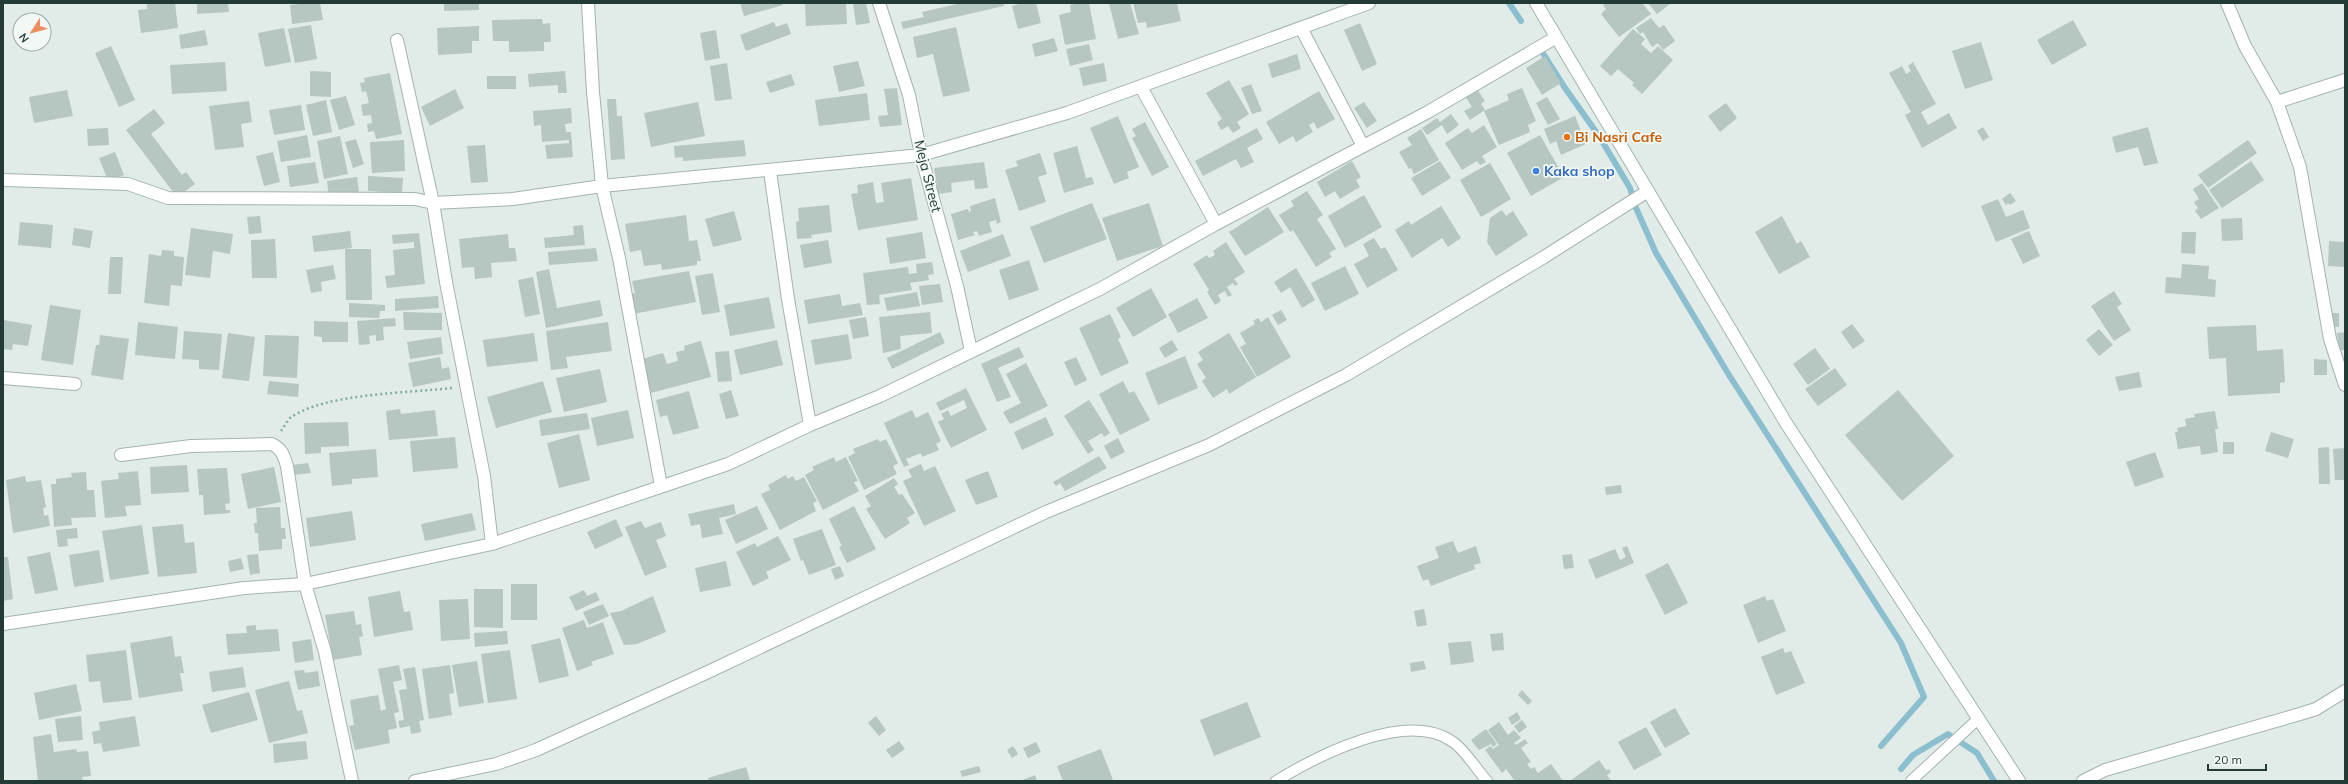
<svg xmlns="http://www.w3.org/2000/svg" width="2348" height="784" viewBox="0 0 2348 784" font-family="Mulish,sans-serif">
  <rect width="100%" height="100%" fill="#e1ebe7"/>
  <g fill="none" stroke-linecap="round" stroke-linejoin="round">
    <!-- stream -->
    <path stroke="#8bbece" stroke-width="6" d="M1509,3L1521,21
      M1539,47L1565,88L1599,136L1630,188L1636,208L1656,253L1729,375L1901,643L1924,697L1881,746
      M1901,769L1913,755L1948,734L1977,753L1994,781"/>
  </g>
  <!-- building -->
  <path fill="#b6c6c1" d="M147,3H175L178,28L141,33L138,10L147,9Z
    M197,3H228L229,12L197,14Z
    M309,3H320L323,20L292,24L290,5Z
    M444,3H479V10L444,11Z
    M740,3H782L783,5L744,16Z
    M805,3H846L847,24L806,26Z
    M853,3H866L870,23L856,25Z
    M962,3H1003L1004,6L903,29L901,22L924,17L922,12Z
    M1023,3H1036L1041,23L1018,29L1012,6Z
    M1079,3H1089L1096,39L1065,45L1059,15L1071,12L1070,5Z
    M1109,3H1130L1139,34L1118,39Z
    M1133,3H1177L1181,21L1147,28L1146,22L1138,23Z
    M1605,3H1642L1651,14L1619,37L1601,14L1606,9L1603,5Z
    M1648,3H1671L1657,14Z
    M1651,18L1659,28L1664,25L1675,41L1663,50L1658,43L1652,47L1643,32L1640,34L1636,28Z
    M542,19L543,24L550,23L551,42H544V51L509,52V41H493L492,20Z
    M2073,20L2087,45L2052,65L2037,40Z
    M774,22L776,27L787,23L791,34L746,51L740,35Z
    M1360,23L1377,64L1362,71L1344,30Z
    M311,25L317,59L295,63L288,29Z
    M479,26V41H472V53L438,55L437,28Z
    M956,27L970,91L943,97L933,54L917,58L913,37Z
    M284,28L291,62L265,67L258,33Z
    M1633,29L1645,39L1641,44L1651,53L1658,46L1673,60L1642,94L1632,85L1634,83L1618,69L1611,76L1600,66Z
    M205,30L208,45L181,49L179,35Z
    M716,30L720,58L705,61L700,33Z
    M1054,38L1058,51L1035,57L1032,44Z
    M1981,42L1993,80L1965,89L1952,51Z
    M1089,44L1093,60L1070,66L1066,49Z
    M111,46L135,100L119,107L95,53Z
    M1297,54L1301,69L1272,78L1268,64Z
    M1545,56L1561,83L1542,95L1526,68Z
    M858,61L865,86L839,92L833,66Z
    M225,62L227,91L172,94L170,65Z
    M1913,62L1936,104L1921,112L1928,125L1949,113L1957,128L1922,148L1905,115L1911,112L1889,73L1902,66L1906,74L1911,71L1908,66Z
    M727,63L732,99L715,101L710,66Z
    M1104,63L1107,81L1083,86L1079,68Z
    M310,71L331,72V97L310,96Z
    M565,71L567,93H558V85L529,87L528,74Z
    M390,73L402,134L376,139L374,131L368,132L367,124L372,123L371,115L363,116L361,105L369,103L366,91L362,92L360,83L365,82L364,78Z
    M791,74L795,85L770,93L766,82Z
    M487,76H516V89H487Z
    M1229,80L1249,114L1237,122L1241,128L1233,133L1228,126L1221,130L1217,122L1222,119L1206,93Z
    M1251,84L1262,111L1252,114L1241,88Z
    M897,88L902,125L880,127L878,116L888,115L884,89Z
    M1522,88L1536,121L1528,125L1530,132L1499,145L1484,111L1509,100L1507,94Z
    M455,89L464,108L430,126L421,107Z
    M1477,89L1485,101L1481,104L1485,110L1470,120L1464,111L1472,107L1465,96Z
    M67,90L73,116L34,123L29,97Z
    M1319,91L1335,119L1317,129L1314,122L1309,125L1313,132L1296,142L1293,136L1279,144L1266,122Z
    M867,93L870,120L819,126L815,100Z
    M346,96L355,125L339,130L330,100Z
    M1547,97L1560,119L1548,125L1536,103Z
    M607,99H616L617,116H622L625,159L611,160Z
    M326,100L332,132L313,136L306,105Z
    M249,101L252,122L241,124L244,147L215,150L209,106Z
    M698,102L705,136L651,147L644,113Z
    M1364,102L1377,121L1367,128L1354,108Z
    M1726,103L1737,118L1720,132L1708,116Z
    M301,105L305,130L274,135L269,110Z
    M571,108L572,123L565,124L566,132H571L573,157L547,159L545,145L569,143V140L542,142L541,125L534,126L533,111Z
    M154,109L165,123L151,134L182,175L186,172L195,184L177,197L126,130Z
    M1451,114L1459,125L1447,134L1442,125L1427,135L1422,128L1437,118L1440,122Z
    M1118,116L1139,167L1127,172L1129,178L1114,184L1090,128Z
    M1575,116L1586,144L1561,155L1556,141L1550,144L1544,129Z
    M1145,122L1169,167L1152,176L1132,138L1136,136L1132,129Z
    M1484,125L1497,147L1482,156L1486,162L1480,165L1477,161L1462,170L1445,143L1468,128L1472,133Z
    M1983,127L1989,137L1983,141L1977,131Z
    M2148,127L2158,163L2144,166L2138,147L2116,153L2112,137Z
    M108,128L109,145L88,146L87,129Z
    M1257,128L1263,139L1247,148L1254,162L1241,168L1236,159L1203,176L1195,161Z
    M1421,129L1439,160L1414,174L1411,168L1409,169L1399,152L1412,145L1407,138Z
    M307,135L311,157L281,162L277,141Z
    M1540,135L1564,177L1531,196L1507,153Z
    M340,136L348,174L324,179L317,141Z
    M356,139L364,164L353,168L345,142Z
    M404,140L405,171L372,173L370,142Z
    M744,140L746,156L683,161V157L675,158L674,146Z
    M2248,140L2257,153L2208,188L2198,175Z
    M485,145L488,182L471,183L467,146Z
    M1077,146L1086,178L1092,177L1094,184L1064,193L1053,153Z
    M115,152L124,175L108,181L99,158Z
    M273,152L280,182L264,186L256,156Z
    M1040,153L1047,174L1038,177L1046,202L1019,211L1005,170L1018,166L1016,161Z
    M1352,161L1361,177L1356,180L1360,187L1340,199L1335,191L1325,197L1317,182Z
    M1440,161L1451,178L1422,196L1411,178Z
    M2251,161L2264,180L2222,208L2209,190Z
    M315,162L319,183L290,187L287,166Z
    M984,162L988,188L975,189L974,180L951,183L952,192L938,194L934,168Z
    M1490,163L1511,199L1481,217L1460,180Z
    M368,176L403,178L402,193L368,191Z
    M357,177L359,193L329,197L327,181Z
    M911,178L918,220L858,230L851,194L858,193L857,185L873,182L876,203L884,202L881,183Z
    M2202,183L2219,208L2201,219L2195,211L2198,208L2194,202L2199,199L2193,189Z
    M1307,191L1323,215L1317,219L1336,249L1329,253L1332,257L1316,267L1293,230L1290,232L1279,215L1294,206L1291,201Z
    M2010,193L2016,201L2010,205L2008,203L2006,205L2002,199Z
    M1364,195L1382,227L1345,248L1328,216Z
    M995,198L1001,222L997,224L996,220L989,222L992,232L979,236L977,231L973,232L975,235L958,240L951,214L968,209L969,212L971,211L970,206Z
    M1998,199L2006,217L2023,210L2030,228L1996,242L1981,206Z
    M1092,203L1107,239L1044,263L1030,227Z
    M1149,203L1163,246L1117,261L1102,218Z
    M829,205L832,232L811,235L812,238L797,239L796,222L799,221L798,208Z
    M1441,206L1461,238L1448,247L1442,238L1412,258L1395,230L1409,221L1411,225Z
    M1268,207L1284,232L1245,256L1229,232Z
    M1502,210L1506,216L1513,211L1528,235L1496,256L1487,242L1490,218Z
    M734,211L742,240L713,247L705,219Z
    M686,215L689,241L697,240L701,261H697V265L662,270L661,264L644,266L641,250L630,252L625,224Z
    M260,216L262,233L249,234L247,217Z
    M1782,216L1797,244L1801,241L1810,257L1779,274L1755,232Z
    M2242,218L2243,240L2222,241L2221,219Z
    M20,222L53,225L51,248L18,245Z
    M583,225L585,245L545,248L544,238L574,235L573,226Z
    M74,228L93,231L90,248L72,245Z
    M191,228L233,234L230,254L213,251L210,278L185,275Z
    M350,231L352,248L314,252L312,236Z
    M2029,231L2040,256L2023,264L2011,239Z
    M922,232L926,258L890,264L886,238Z
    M2182,232H2196L2195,254L2181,253Z
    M419,233L425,284L387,288L385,276L395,275L393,250L414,248V242L393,244L392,235Z
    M508,234L509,248H515L517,261L491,263L492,277L475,279L474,267L462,268L459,239Z
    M1003,234L1011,256L968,272L960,251Z
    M1374,238L1381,249L1385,247L1398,270L1367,288L1354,264L1369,256L1363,244Z
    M275,239L277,278H252L251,240Z
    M828,240L832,263L804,268L800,245Z
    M2329,241L2345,242V267L2328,266Z
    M1226,242L1245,272L1234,279L1238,284L1235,286L1233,283L1227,287L1232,295L1228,297L1225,291L1218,295L1221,301L1215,305L1207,292L1209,290L1193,264L1207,255L1209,258L1215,255L1213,251Z
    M596,248L598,261L549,265L548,252Z
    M345,249H371L372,300H346Z
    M162,250L174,251V256L184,257L182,286L171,285L169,306L144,303L149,254L161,256Z
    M110,257H123L121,294H108Z
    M1029,260L1039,290L1009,300L999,270Z
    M932,262L934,274L928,275L929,280L910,283L912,290L879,295L880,304L867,305L863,273L908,267L909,274L917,273L916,264Z
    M2182,264L2209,266L2208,279L2216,280L2215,297L2165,293L2166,277L2181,278Z
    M333,265L336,279L321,282L322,291L311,293L306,270Z
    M1345,266L1359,294L1325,311L1311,283Z
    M1296,268L1315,300L1302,308L1290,287L1281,293L1274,282Z
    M549,269L557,308L600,300L603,316L546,328L536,272Z
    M689,271L696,302L633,314L630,294L635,293L632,281Z
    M713,273L720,312L702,315L695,276Z
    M533,277L540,314L525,317L518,280Z
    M940,284L943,302L922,305L919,286Z
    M1151,288L1167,317L1133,337L1116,308Z
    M2114,291L2122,304L2117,307L2131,330L2114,341L2091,306Z
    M917,292L920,306L887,311L884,298Z
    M840,294L842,306L860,303L863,315L808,324L804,300Z
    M438,296L439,308L395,311V299Z
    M769,297L775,328L730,336L724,305Z
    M1197,298L1208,318L1178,333L1168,314Z
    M349,303L385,305V311H380L379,318L349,317Z
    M50,305L81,310L73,365L41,360Z
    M1281,310L1287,320L1278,325L1272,315Z
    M403,312L442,313V330H404Z
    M930,312L932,333L900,336L901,349L883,353L879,317Z
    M2332,313H2339V327H2332Z
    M1110,314L1121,337L1118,339L1129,363L1101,376L1079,328Z
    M866,317L869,336L853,339L849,320Z
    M1268,317L1291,357L1257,377L1240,347L1246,344L1240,333L1255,324L1253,321L1258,318L1261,322Z
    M395,318L396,326L383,327L384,340L376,341V335L369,336L370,344L359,345L357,321Z
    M3,320L32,325L28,346L13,344L12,350L3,349Z
    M314,321L348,322V342H322V337L314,336Z
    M138,322L178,327L175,359L135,355Z
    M608,322L612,351L566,357L568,368L551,370L546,331Z
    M1852,324L1865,341L1853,349L1841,332Z
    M2256,325L2257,351L2283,349L2285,382L2280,383V393L2228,396L2226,358L2209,359L2207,327Z
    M2099,329L2113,345L2099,356L2086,340Z
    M184,331L222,334L219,370L199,369V360L182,359Z
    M940,332L945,343L892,369L887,358Z
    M2345,332V350H2339L2337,333Z
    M228,333L255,337L249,381L222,378Z
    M534,333L538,361L487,367L483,340Z
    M1229,333L1256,377L1229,394L1227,389L1213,398L1202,381L1206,378L1197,364L1203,360L1198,352Z
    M848,334L852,359L815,365L811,340Z
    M100,335L129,339L123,380L91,375L96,345H99Z
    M265,335L299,336L297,378L263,376Z
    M441,337L443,354L410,359L407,342Z
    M777,340L783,365L740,375L734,350Z
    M1172,340L1178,350L1165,358L1159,348Z
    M701,341L711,377L651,393L642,359L663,353L667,364L678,361L676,352L685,350L684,346Z
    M1019,347L1024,357L998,368L1011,397L997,402L981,364Z
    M1815,348L1830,369L1808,385L1793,364Z
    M729,351L732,381L718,382L715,352Z
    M1185,356L1198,388L1158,405L1145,373Z
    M440,357L442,369L449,367L451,379L413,387L408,363Z
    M1076,357L1087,380L1075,386L1064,362Z
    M2314,359L2327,360V375H2314Z
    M1026,363L1048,406L1010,424L1003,412L1021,403L1006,374Z
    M1835,368L1847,385L1818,406L1805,389Z
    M600,369L607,402L564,412L556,378Z
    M2139,372L2142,387L2119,391L2115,377Z
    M269,381L299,384L298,397L267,394Z
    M543,381L552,412L496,428L487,397Z
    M1123,381L1129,393L1134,391L1150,420L1120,435L1099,394Z
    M966,388L987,430L951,448L938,422L944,419L941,414L948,410L951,416L967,408L964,400L940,411L936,403Z
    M731,390L739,416L726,419L719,394Z
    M1898,390L1954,456L1902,501L1845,435Z
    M689,391L699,428L673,435L667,415L660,417L656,400Z
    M1089,400L1110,433L1104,437L1102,433L1088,441L1094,450L1088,454L1064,416Z
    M400,409L401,414L435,410L438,436L389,440L386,411Z
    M628,410L634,438L597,446L591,418Z
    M912,410L916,418L928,412L941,441L936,444L939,450L922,457L921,453L906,459L909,465L904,467L884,423Z
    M2215,411L2218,429H2215L2218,452L2201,455L2200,446L2178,449L2175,432H2178L2177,428L2186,426L2185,419L2195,417L2194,414Z
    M587,413L590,429L541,436L539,420Z
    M1046,417L1054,435L1022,450L1014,432Z
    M348,422L349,446L321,447V453L305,454L304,423Z
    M2271,432L2294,439L2288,458L2265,451Z
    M579,434L590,480L559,488L547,443Z
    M455,437L458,468L413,472L410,441Z
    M1118,438L1125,452L1111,459L1104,446Z
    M878,439L880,442L886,439L898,463L893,466L897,474L864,490L848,457L855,453L853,449Z
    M2223,442H2234V454H2223Z
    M2329,447L2330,484H2319L2318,448Z
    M2345,448V480H2335L2333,449Z
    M376,449L378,477L352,479V484L332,486L329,453Z
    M2155,452L2164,477L2135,487L2126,462Z
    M1099,456L1107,468L1065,491L1060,483L1056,486L1053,482Z
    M834,457L836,462L846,457L858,481L854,482L859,491L823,510L805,475L814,470L812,467Z
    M308,463L311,473L293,475L292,465Z
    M921,464L924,471L935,466L956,511L924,526L903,481L912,477L908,470Z
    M187,465L189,492L151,494L150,467Z
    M274,467L281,502L248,509L241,474Z
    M227,468L230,503L225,504L226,510H230V513L204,515L203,495H199L197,469Z
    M138,471L141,505L125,506L127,516L105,518L101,481L119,479L118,473Z
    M988,471L998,497L976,505L965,480Z
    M86,472L87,490H94L96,517L71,518L72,525L54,527L51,484H56V479L72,477L71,473Z
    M786,475L788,479L793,476L796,481L804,477L817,501L813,503L816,511L780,530L761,494L770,490L768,485Z
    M25,476L26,482L41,480L46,507L43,508L44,516L48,515L50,526L13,533L6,480Z
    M894,478L898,484L894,487L899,495L902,494L915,513L907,518L910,523L885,539L866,509L871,506L865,496Z
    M1621,485L1622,493L1606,495L1605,487Z
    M734,504L736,514L719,518L723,534L702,538L700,524L691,526L688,514Z
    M757,506L768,529L736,544L725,520Z
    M854,506L876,549L847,563L839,547L842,546L829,519Z
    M280,507L281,528H285L286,539H282V549L259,551L258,533H255L254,523H257L256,508Z
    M352,511L356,540L310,547L306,518Z
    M472,513L476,530L425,541L421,524Z
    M616,519L623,536L595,549L587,532Z
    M641,521L645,528L661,522L666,536L656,540L667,567L645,576L625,527Z
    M183,524L185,543L194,542L197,573L158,577L152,527Z
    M142,525L149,574L110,580L102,531Z
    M77,528L78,538L67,539L68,546L58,547L56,530Z
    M822,529L836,565L809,575L803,560L801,561L793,539Z
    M778,536L791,560L766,572L769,578L753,586L736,552L755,543L757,547Z
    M1453,541L1458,553L1476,546L1481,563L1474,565L1475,569L1431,586L1428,579L1423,581L1417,566L1439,558L1435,547Z
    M1627,546L1634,563L1596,579L1588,560L1615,549L1620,560L1626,557L1622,548Z
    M99,550L104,582L74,587L69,555Z
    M50,552L58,590L35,594L27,557Z
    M258,554L260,573L250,575L247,555Z
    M1572,554L1574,568L1564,569L1562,555Z
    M3,557H8L13,599L3,601Z
    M241,558L244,569L230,572L228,561Z
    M726,561L731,586L700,592L695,568Z
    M1668,563L1688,603L1665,615L1645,575Z
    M840,566L844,576L835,580L831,569Z
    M511,584H537V620H511Z
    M474,589H503V628L474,627Z
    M584,590L587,596L596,592L600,600L576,611L569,597Z
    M400,591L404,612L410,611L413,630L374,637L368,597Z
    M653,596L666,632L637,644L624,645L610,613L621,611Z
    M1765,596L1767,601L1773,599L1786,631L1758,643L1743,605Z
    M468,599L470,639L441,641L439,600Z
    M603,604L609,616L589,625L583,612Z
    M1424,609L1427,625L1417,627L1414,611Z
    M354,611L356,625L361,624L363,636L359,637L362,655L333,660L325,615Z
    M584,620L587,628L603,622L614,654L591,662L593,665L577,671L562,628Z
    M256,625V630L278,629L280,651L228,655L226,634L247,633L246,626Z
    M507,631L508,644L475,647L474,633Z
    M1503,633L1504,650L1492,651L1490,634Z
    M172,636L175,657L181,656L184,673H180L183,691L139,698L130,643Z
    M560,638L569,676L539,683L531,645Z
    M311,639L314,660L295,663L292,642Z
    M1471,641L1474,662L1451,665L1448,643Z
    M1783,648L1785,653L1791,651L1805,683L1776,695L1761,657Z
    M126,650L132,700L103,703L100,681L89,682L86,655Z
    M510,650L517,699L488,703L481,654Z
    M477,661L484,703L459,707L452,665Z
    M1424,661L1426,669L1411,672L1410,663Z
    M399,665L402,680L393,682L399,712L394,713L397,728L388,730L390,743L355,750L349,726L354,725L350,700L378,695L381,711L386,709L378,669Z
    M450,665L454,693L449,694L452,715L429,719L422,669Z
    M243,667L246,687L212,692L209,672Z
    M415,667L424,720L419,721L421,732L411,734L410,726L400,728L398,721L404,720L399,690L407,689L403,669Z
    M304,670L305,673L318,671L320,686L298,690L294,671Z
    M289,681L297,711L302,710L308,733L269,743L255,690Z
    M76,684L82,711L39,720L34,693Z
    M1522,690L1532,701L1528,705L1518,695Z
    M249,692L258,720L211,733L202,705Z
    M1247,702L1261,737L1214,756L1200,720Z
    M1675,708L1690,734L1665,748L1650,722Z
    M1517,712L1521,719L1512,725L1508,718Z
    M81,716L83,740L58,742L55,719Z
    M135,716L140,746L103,752L101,743L94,744L92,732L100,730L99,722Z
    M876,716L886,730L879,736L868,723Z
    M1522,720L1527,727L1519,733L1514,726Z
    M1499,722L1508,735L1514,730L1521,738L1514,743L1516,745L1525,739L1528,743L1521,748L1531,762L1527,764L1531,769L1534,767L1538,773L1551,764L1563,781H1513L1514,780L1506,769L1502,773L1485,750L1490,746L1493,749L1499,745L1488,730Z
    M1646,727L1662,755L1634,770L1618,742Z
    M1486,729L1497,744L1493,747L1491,744L1479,750L1471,740Z
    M51,734L54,752L76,749L77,752L88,751L91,776L82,777L83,781H38L33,737Z
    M306,741L308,759L274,763L273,744Z
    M899,741L905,749L892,758L886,750Z
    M1036,742L1041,752L1028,758L1023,748Z
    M1013,746L1018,754L1012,758L1007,750Z
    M1101,749L1113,780L1063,781L1057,766Z
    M1599,760L1606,770L1609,769L1611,772L1607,775L1611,781H1570Z
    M979,766L981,772L962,777L960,771Z
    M746,767L750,781H709L708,778Z
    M1035,775L1037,781H1020Z"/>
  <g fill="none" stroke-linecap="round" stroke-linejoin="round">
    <!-- service casing -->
    <g stroke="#a4b3af" stroke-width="12">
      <path id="service" d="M1276,781C1317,756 1407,709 1453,742C1466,751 1476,769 1487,781
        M1911,781L1978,719"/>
    </g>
    <!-- minor casing -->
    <g stroke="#a4b3af" stroke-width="14">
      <path id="minor" d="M588,3L593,92L602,186L619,258L661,486
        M879,3L909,95L921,155L957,286L971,351
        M2227,3L2245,46L2277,102L2300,167L2330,339L2345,385
        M1301,28L1363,146
        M397,40L433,203L446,282L484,476L492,544
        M1141,87L1216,224
        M2277,102L2345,80
        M770,171L788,299L810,425
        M3,180L128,184L168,198L415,199L433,203L513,199L602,186L921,155L1067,113L1369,3
        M3,378L75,384
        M121,455L191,446L272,444C282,449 284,456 287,466L305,584L325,652L352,781
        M3,624L244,588L305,584L492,544L728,464L810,425L880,396L1100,289L1216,224L1428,112L1555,38
        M415,781L496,764L536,750L708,672L1046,512L1209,445L1346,375L1544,257L1648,191
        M2083,781L2105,770L2300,714L2316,709L2345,691"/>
    </g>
    <!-- secondary casing -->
    <g stroke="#a0b6b0" stroke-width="14">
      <path id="secondary" d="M1536,3L1786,423L2019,781"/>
    </g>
    <!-- path -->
    <path stroke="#83ada4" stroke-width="2.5" stroke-dasharray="2 3" stroke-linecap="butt" d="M281,431C284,427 287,421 290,418C324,393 409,393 452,388"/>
    <!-- service -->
    <use href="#service" stroke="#fff" stroke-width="10"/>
    <!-- minor -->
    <use href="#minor" stroke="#fff" stroke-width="12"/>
    <!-- secondary -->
    <use href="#secondary" stroke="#fff" stroke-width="12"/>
  </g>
  <!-- markers -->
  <circle fill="#e8710a" stroke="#f1f8f5" stroke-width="1.5" cx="1567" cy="137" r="4"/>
  <circle fill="#3f7fe0" stroke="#f1f8f5" stroke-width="1.5" cx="1536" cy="171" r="4"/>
  <g text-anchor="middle" stroke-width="3.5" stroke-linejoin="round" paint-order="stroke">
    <!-- food labels -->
    <g font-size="14" font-weight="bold" fill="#c56008" stroke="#f1f8f5" text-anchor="start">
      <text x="1575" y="142">Bi Nasri Cafe</text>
    </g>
    <!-- shop labels -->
    <g font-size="14" font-weight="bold" fill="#366cbe" stroke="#f1f8f5" text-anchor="start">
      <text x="1544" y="176">Kaka shop</text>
    </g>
    <!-- street labels -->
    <g font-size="14" fill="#223b37" stroke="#f1f8f5">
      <text transform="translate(928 176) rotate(76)" y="5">Meja Street</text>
    </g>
  </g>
  <!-- border -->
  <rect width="2348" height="784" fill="none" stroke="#223b37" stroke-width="8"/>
  <!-- north arrow -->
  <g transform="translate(32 32) rotate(234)"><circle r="19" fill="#f1f8f5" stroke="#9eaca9"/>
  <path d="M0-3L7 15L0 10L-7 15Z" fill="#ec8e5e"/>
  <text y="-6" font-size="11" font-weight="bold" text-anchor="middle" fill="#223b37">N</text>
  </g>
  <!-- scale -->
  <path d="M2208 764v6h58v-6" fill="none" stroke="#223b37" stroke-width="2"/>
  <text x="2214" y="764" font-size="12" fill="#223b37" stroke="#f1f8f5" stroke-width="3" paint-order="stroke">20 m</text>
</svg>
